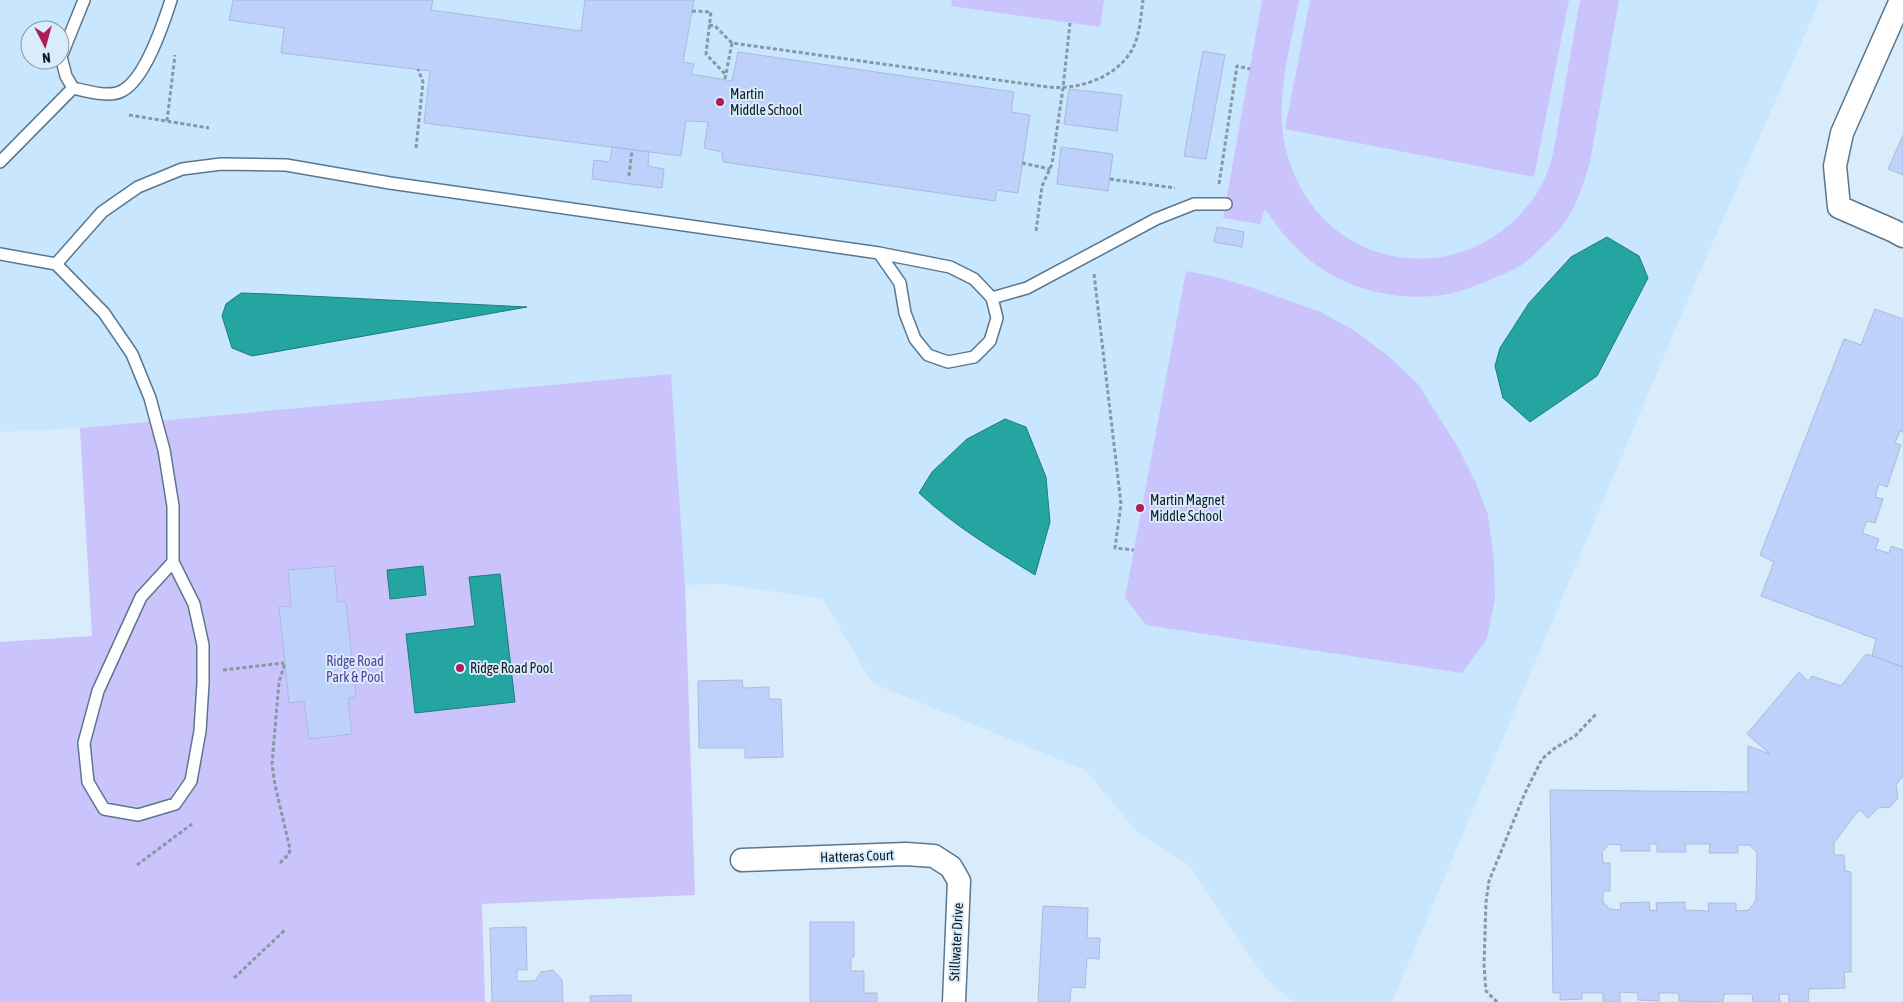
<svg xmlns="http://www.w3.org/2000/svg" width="1903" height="1002" viewBox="0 0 1903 1002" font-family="'Asap Condensed',sans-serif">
  <rect width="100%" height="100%" fill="#d9ecfb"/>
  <!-- built -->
  <path fill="#c8e7ff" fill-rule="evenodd" d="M0,0H1820L1692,290L1392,1002H1292L1264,976L1189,865L1138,833L1085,770L872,683L823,599L723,584L685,585L671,374L80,428L0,432ZM30,30H60V60H30Z"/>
  <!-- green -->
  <path fill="#cbc3fc" d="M952,0H1104L1100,27L951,6Z
    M1262,0H1299C1290,51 1272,106 1288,157C1323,277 1476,295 1540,188C1554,164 1556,135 1561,108C1567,72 1574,36 1580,0H1619L1590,162C1583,186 1575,211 1559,230C1552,238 1534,255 1526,262C1517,269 1503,274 1492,279C1480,284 1466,290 1453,293C1409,303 1356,293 1319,267C1297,252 1280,231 1265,209L1260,224L1223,218Z
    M1310,0H1569L1534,177L1285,129Z
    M1186,271L1221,278L1250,287L1321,312L1355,331L1387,355L1418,384L1459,449L1476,483L1488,515L1494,561L1495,598L1487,639L1462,673L1146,625L1125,598Z
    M671,374L685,585L695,895L482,904L485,1002H0V642L92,636L80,428Z"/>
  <!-- water -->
  <path fill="#24a5a1" stroke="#1e7c7c" d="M1607,237L1639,256L1648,278L1597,376L1530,422L1503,398L1495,366L1500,348L1529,303L1571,257Z
    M241,293L269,294L527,307L252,356L232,348L222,316L226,304Z
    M1005,419L1026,427L1046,477L1050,522L1035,575C995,550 954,526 919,493L932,472L967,439Z
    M423,566L426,595L390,599L387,570Z
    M500,574L515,702L415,713L406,634L475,626L469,577Z"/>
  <!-- building -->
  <path fill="#bed1fb" stroke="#acbada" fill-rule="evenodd" d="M233,0H433L431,10L581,31L585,0H694L683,62L694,64L691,74L732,81L738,52L1014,92L1011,112L1030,115L1018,193L997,190L995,201L723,162L722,152L704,148L708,122L686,121L681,156L424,123L430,71L281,53L284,28L229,20Z
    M1203,51L1225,55L1206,159L1184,156Z
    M1069,89L1122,95L1117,131L1064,124Z
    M1903,135V175L1888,169Z
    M612,147L649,152L648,166L664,169L662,188L592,179L594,160L610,162Z
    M1061,147L1113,154L1108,191L1057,184Z
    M1217,227L1244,232L1242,247L1214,242Z
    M1875,309L1903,319V432L1900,431L1895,443L1901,445L1887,487L1879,484L1875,497L1883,499L1875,523L1867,521L1862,533L1879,539L1875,549L1889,553L1891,546L1903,550V667L1872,656L1876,639L1761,596L1774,562L1760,555L1844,339L1861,345Z
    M334,566L338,602H346L356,697L348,698L352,734L309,739L304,701L289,703L279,607L291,606L288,570Z
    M1866,654L1903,667V776L1896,785L1898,798L1890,807L1878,808L1868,818L1860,810L1857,812L1834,843V855H1844L1845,871L1851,872V972H1844L1845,988L1809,989L1808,1002H1789V994H1779L1780,1002H1753L1752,994H1724L1723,1002L1679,1001V993H1659V1001L1638,1000V993L1620,992V1002H1603V993H1582V999L1560,1000V993H1553L1550,790L1748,792V746L1770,754L1747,734L1799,672L1808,681L1812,676L1841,686ZM1609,844L1621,845V851H1650L1649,844H1657V852H1686L1685,844H1710L1709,853H1738V845H1750L1757,853L1756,900L1749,910L1736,911V903H1708L1709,911L1685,910V902L1656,903L1657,910L1650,911L1649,902L1620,903L1621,910L1610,909L1603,902V891H1610V863H1603L1602,852Z
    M742,680L743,688L769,687V699H781L783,757L745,758V748H699L698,681Z
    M1043,906L1088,908L1087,938H1100L1099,959L1087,958L1085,988L1071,987L1070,1002H1038Z
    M810,922H854V957H851V971H864V993H877V1002H810Z
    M526,927L527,970H517V981H535L541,972L553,970L562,980L563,1002H492L490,928Z
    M631,995V1002H591L590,996Z"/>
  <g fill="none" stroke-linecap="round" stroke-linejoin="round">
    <!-- lane casing -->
    <g stroke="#5a778d" stroke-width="14">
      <path id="lane" d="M84,0L61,57L66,76L73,88C86,91 109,98 122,91C145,79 163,25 171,0
        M0,162L73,88
        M0,254L56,264L104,313L132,354L150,398L164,450L173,506V562L194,604L203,645V683L200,731L191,781L175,804L138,815L104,809L88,782L84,743L98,691L141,597L173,562
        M56,264L102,212L138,187L182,169L221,164L286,165L390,183L879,253L900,283L905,313L915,339L928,355L948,362L974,357L990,341L997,318L992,298L974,279L950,267L879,253
        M992,298L1027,288L1156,219L1194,204H1226"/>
    </g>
    <!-- street casing -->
    <g stroke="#5a778d" stroke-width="25">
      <path id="street" d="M1901,0L1842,133L1835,166L1839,207L1894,231L1903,236
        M742,860L906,854L934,856L951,867L959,881L954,1002"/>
    </g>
    <!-- path -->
    <path stroke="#8797a4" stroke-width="3" stroke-dasharray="4 2.5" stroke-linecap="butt" d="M692,11L711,12L706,54L726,75
      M709,25L715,26L732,43
      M725,79L732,43L1048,87C1080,90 1119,77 1134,46C1140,32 1141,15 1143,0
      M129,115L209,128
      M167,121L175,55
      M416,148L423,82L418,69
      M1022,163L1050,169
      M629,176L632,150
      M1110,179L1175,188
      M1219,184L1237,66L1250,69
      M1036,231L1042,186L1052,164L1063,88L1070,23
      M1094,274L1121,504L1115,548L1134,550
      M223,670L284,663
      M280,863L289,854L290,849L275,785L272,764L279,682L285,663
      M137,865L192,824
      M234,978L286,929
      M1497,1002L1486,991L1484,965L1486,902L1489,881L1525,793L1542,759L1555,748L1575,736L1597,713"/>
    <!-- lane -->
    <use href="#lane" stroke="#fff" stroke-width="11"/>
    <!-- street -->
    <use href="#street" stroke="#fff" stroke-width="22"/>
  </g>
  <!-- markers -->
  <g fill="#ae1e54" stroke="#d9ecfb" stroke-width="2">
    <circle cx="720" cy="102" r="5"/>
    <circle cx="1140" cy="508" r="5"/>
    <circle cx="460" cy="668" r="5"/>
  </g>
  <g text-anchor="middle" stroke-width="4" stroke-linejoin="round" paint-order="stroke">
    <!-- poi labels -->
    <g font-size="14" fill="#111c25" stroke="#d9ecfb" text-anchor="start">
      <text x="730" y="99">Martin<tspan x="730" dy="16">Middle School</tspan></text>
      <text x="1150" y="505">Martin Magnet<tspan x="1150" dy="16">Middle School</tspan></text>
      <text x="470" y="673">Ridge Road Pool</text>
    </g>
    <!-- park labels -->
    <g font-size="14" fill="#58449a" stroke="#d9ecfb">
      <text x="355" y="666">Ridge Road<tspan x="355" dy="16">Park &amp; Pool</tspan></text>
    </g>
    <!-- street labels -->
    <g font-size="14" fill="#111c25" stroke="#d9ecfb">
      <text transform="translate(857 856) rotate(-2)" y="5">Hatteras Court</text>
      <text transform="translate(956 942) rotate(-87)" y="5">Stillwater Drive</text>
    </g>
  </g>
  <!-- north arrow -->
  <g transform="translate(45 45) rotate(174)"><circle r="24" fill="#d9ecfb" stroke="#8999a5"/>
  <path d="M0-4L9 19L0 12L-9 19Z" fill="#ae1e54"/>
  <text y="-8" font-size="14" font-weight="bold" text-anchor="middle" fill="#111c25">N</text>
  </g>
</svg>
